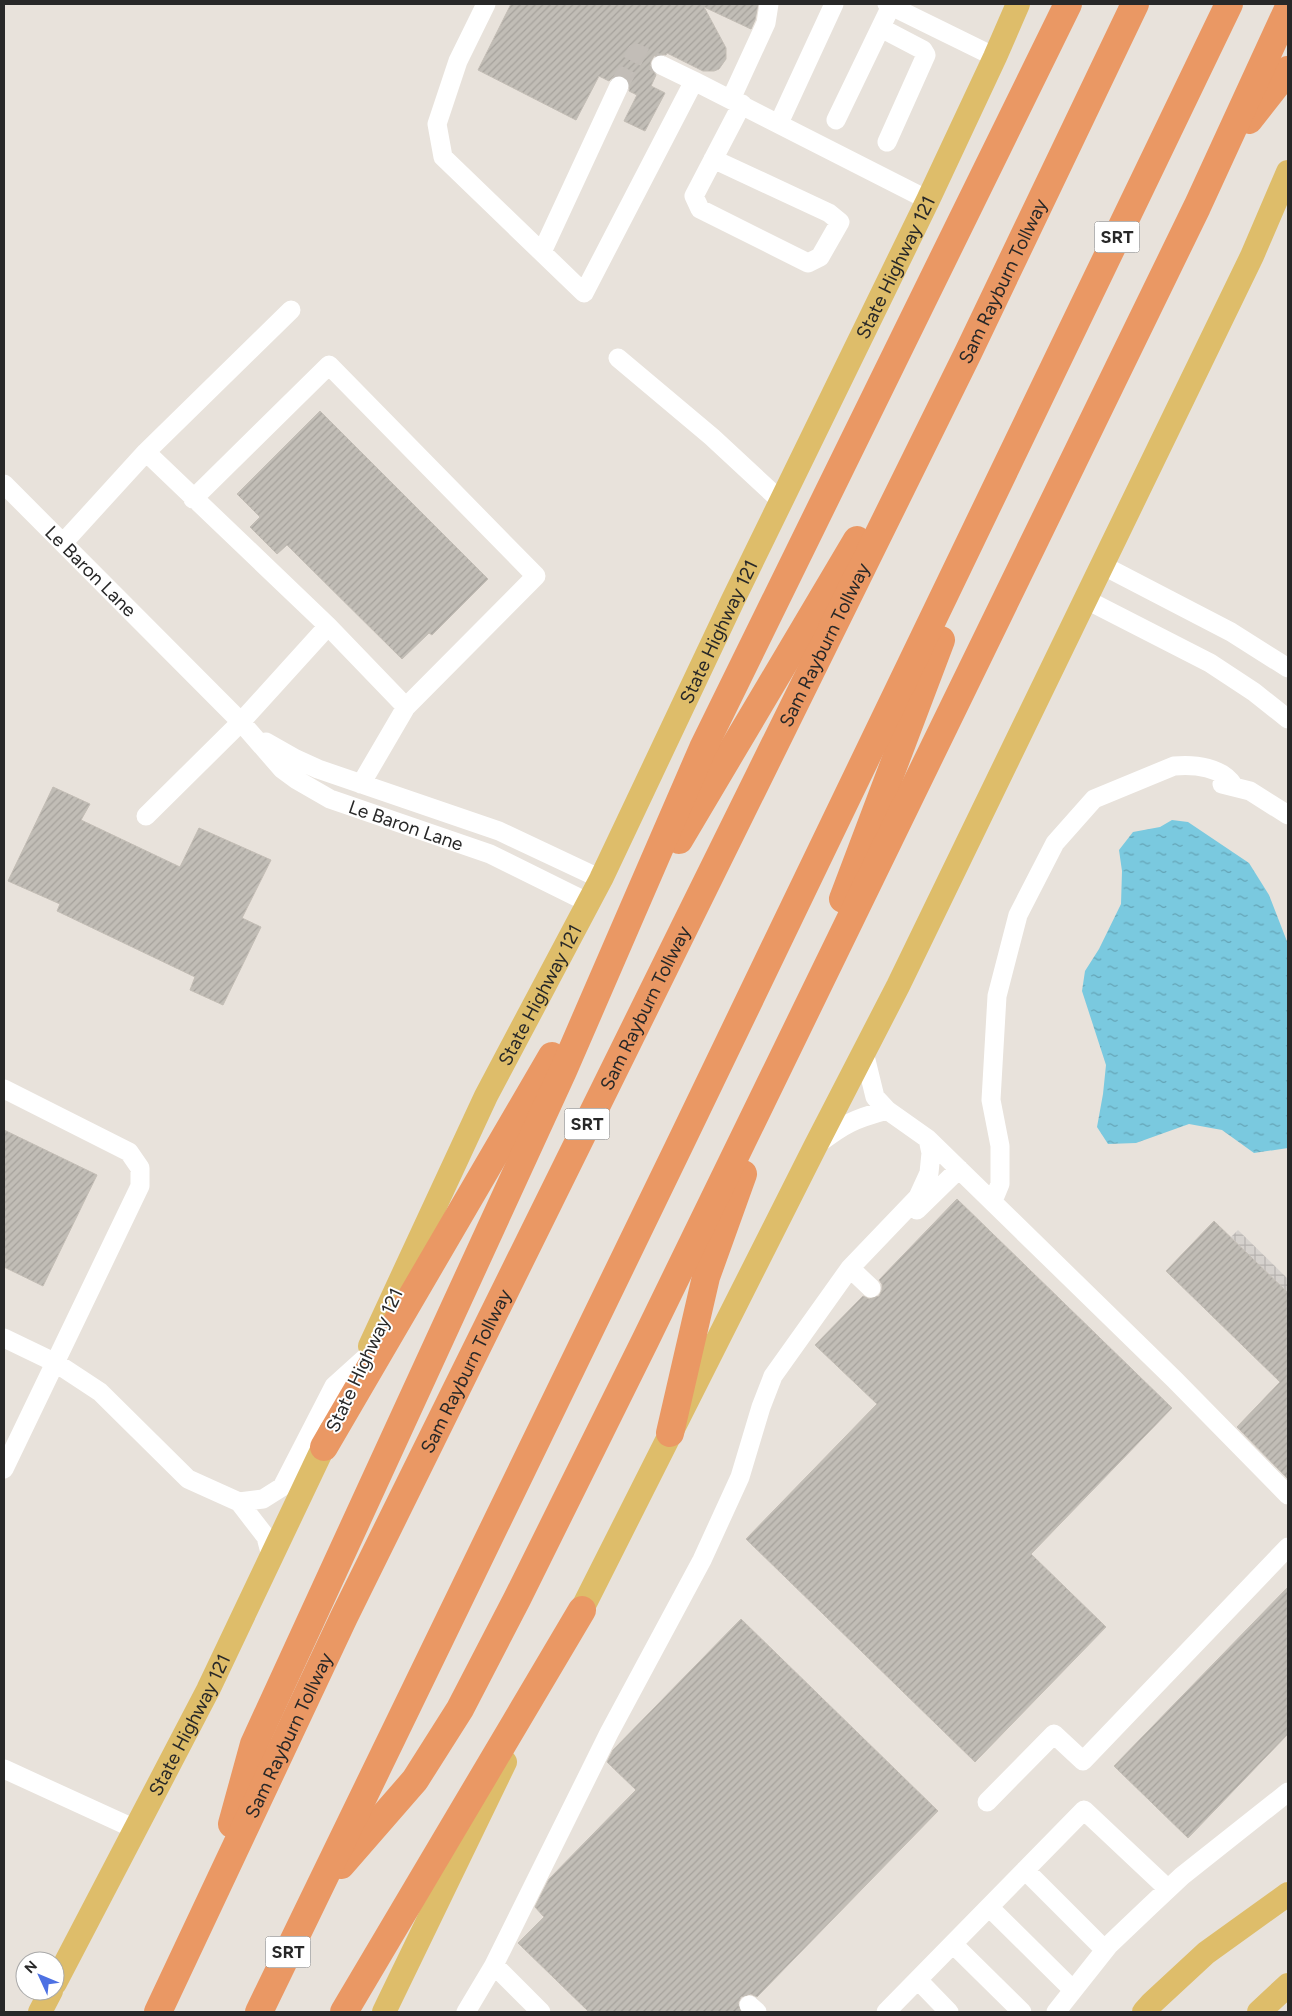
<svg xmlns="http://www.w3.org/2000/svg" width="1292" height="2016" viewBox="0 0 1292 2016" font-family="Figtree,sans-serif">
  <defs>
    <pattern id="plaza-grid" width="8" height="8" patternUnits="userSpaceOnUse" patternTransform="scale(1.25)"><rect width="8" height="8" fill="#d5d1cd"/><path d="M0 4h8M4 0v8" fill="none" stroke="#b7b3b0"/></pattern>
    <pattern id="water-ripples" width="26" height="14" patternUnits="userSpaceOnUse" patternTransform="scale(1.25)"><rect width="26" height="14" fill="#7ac9df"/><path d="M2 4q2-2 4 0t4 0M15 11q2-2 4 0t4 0" fill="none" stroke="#64a3b5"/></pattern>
    <pattern id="building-hatch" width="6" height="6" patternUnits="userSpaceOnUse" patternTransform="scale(1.25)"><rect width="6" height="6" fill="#c1bdb6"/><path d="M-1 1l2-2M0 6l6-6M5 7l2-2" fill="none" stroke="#a6a29c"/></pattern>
  </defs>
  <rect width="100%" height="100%" fill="#e8e2db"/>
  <!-- plaza -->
  <path fill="url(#plaza-grid)" d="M1238,1230L1288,1279V1293L1231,1237Z"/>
  <!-- water -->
  <path fill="url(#water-ripples)" d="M1172,820L1188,822L1249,863L1269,895L1288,944V1148L1254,1153L1222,1130L1189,1124L1136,1143L1108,1144L1097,1127L1103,1094L1106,1065L1082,991L1085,971L1099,949L1121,904L1122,871L1119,850L1133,832L1160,827Z"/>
  <!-- building -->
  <path fill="url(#building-hatch)" stroke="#c3bdb5" d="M511,4H758L755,20L751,29L704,7L726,48V59L719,69L714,71H703L667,53L666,55L660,54L654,56L651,61L650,66L656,75L651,86L665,93L645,131L624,121L637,95L629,91L630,85L628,80L623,76L613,77L609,81L599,76L576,120L478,70Z
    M320,411L488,579L432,635L429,633L402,659L287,545L277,554L250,527L260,517L237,494Z
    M53,787L90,804L81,820L180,867L199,828L271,860L242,918L261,927L223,1005L190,990L195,977L57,911L60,904L8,881Z
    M4,1130L97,1175L43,1286L4,1267Z
    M957,1199L1172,1408L1031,1554L1106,1627L975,1762L746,1539L877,1404L815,1345L863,1296L869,1299L879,1296L882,1290V1284L879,1280Z
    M1214,1221L1288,1293V1479L1237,1427L1280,1382L1166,1271Z
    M1288,1587V1734L1188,1838L1114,1766Z
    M741,1619L938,1811L757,1997L751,1994L741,1997L738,2003L741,2012H589L518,1943L544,1917L535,1907L549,1879L636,1790L607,1762L613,1750Z"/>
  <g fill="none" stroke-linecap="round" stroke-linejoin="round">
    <!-- minor-tunnel -->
    <path stroke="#c2bdb7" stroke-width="19" stroke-dasharray="19 9" stroke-linecap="butt" d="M619,86L636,53L661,65"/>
    <!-- minor -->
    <path stroke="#fff" stroke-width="19" d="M486,4L458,61L437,124L443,157L584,293L694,81L928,200
      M887,4L995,57
      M881,28L923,50L926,55L887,142
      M661,65L694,81
      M731,99L766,23L769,4
      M836,120L891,6
      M779,123L834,4
      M713,159L829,213L840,222L820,257L808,263L700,209L694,196L742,104
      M542,252L619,86
      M618,358L712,437L782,502
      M146,452L328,626L406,707
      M4,484L241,722L282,769L297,780L330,799L490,854L589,903
      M193,499L329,365L536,576L406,707L361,784
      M63,543L146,452L291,310
      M1102,565L1231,632L1288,668
      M1085,599L1210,663L1254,692L1288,719
      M266,742L296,759L318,769L499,831L601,879
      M1222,784L1250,791L1288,815
      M146,816L241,722L328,626
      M864,1052L875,1097L887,1110L928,1139L1175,1380L1288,1495
      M4,1089L129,1152L140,1168V1186L4,1469
      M818,1144C844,1124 854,1119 887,1110
      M993,1201L1000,1184V1146L991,1100L997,996L1018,915L1055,843L1094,799L1174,766C1195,764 1222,767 1234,786
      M917,1210L959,1169
      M850,1268L871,1288
      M4,1338L56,1363L100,1392L188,1479L239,1502L266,1537L271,1556
      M239,1502L263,1499L282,1487L334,1386L365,1358
      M4,1769L135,1829
      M987,1802L1054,1734L1083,1761L1288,1547
      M1025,1870L1105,1950
      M989,1907L1073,1990
      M953,1944L1022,2012
      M918,1980L949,2012
      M749,2005L757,2012
      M466,2012L494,1965
      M541,2012L494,1965L609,1733L702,1560L740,1477L761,1407L773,1376L850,1268L918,1197L929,1173L931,1153L928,1139
      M886,2012L1084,1810L1168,1889
      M1056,2012L1109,1945L1150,1906L1182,1876L1288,1792"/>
    <!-- major -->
    <g stroke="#debd6a" stroke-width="24">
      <path id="s1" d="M370,1346L486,1096L601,879L732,602L928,200L995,57L1018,4"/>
      <path d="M573,1627L815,1147L898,986L1252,256L1288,172"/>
      <path id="s2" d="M55,1983L208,1690L331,1431"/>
      <path d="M40,2012L51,1991"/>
      <path d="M384,2012L505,1762"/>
      <path d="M1144,2012L1152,2003L1206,1953L1288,1894"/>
      <path d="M1259,2012L1288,1985"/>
    </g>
    <!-- highway -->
    <g stroke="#ea9864" stroke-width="28">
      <path d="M1249,120L1288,70"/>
      <path d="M679,840L857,540"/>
      <path d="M843,899L941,640"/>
      <path d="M670,1433L706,1277L743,1174"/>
      <path d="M324,1447L552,1056"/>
      <path d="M232,1824L254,1744L563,1071L703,748L1068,4"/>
      <path d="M341,1865L415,1780L460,1709L517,1599L645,1341L1197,207L1288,9"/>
      <path id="s3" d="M158,2012L344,1617L968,353L1135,4"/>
      <path d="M259,2012L681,1142L1229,4"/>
      <path d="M344,2012L582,1610"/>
    </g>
  </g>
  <g text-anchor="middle" stroke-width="4" stroke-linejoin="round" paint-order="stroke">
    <!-- shield labels -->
    <g fill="#fff" stroke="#686868" stroke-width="1">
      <rect x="1094.5" y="221.5" width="45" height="31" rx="4"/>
      <rect x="564.5" y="1108.5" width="45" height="31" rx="4"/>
      <rect x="265.5" y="1936.5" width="45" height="31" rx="4"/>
    </g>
    <g font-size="18" font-weight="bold" fill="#282828">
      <text x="1117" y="243">SRT</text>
      <text x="587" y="1130">SRT</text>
      <text x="288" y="1958">SRT</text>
    </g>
    <!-- street labels -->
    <g font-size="19" fill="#282828" stroke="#fff">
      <text dy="7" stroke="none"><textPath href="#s1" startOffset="1200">State Highway 121</textPath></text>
      <text dy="7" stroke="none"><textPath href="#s3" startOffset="1926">Sam Rayburn Tollway</textPath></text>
      <text transform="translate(91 571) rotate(45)" y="7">Le Baron Lane</text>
      <text dy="7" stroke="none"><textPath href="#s1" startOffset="795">State Highway 121</textPath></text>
      <text dy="7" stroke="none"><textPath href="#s3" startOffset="1521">Sam Rayburn Tollway</textPath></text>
      <text transform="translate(406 825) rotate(19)" y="7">Le Baron Lane</text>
      <text dy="7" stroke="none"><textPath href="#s1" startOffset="390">State Highway 121</textPath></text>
      <text dy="7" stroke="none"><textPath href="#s3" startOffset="1116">Sam Rayburn Tollway</textPath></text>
      <text transform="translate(364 1360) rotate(-65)" y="7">State Highway 121</text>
      <text dy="7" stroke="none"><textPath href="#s3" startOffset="711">Sam Rayburn Tollway</textPath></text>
      <text dy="7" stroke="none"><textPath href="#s2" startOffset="291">State Highway 121</textPath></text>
      <text dy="7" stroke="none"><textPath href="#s3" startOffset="306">Sam Rayburn Tollway</textPath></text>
    </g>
  </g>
  <!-- border -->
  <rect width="1292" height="2016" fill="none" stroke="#282828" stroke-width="10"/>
  <!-- north arrow -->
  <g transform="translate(40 1976) rotate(314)"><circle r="24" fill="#ffffff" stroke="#a9a9a9"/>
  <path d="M0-4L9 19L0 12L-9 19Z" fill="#4d71e3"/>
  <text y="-8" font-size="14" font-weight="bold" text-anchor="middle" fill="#282828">N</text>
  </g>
</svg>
